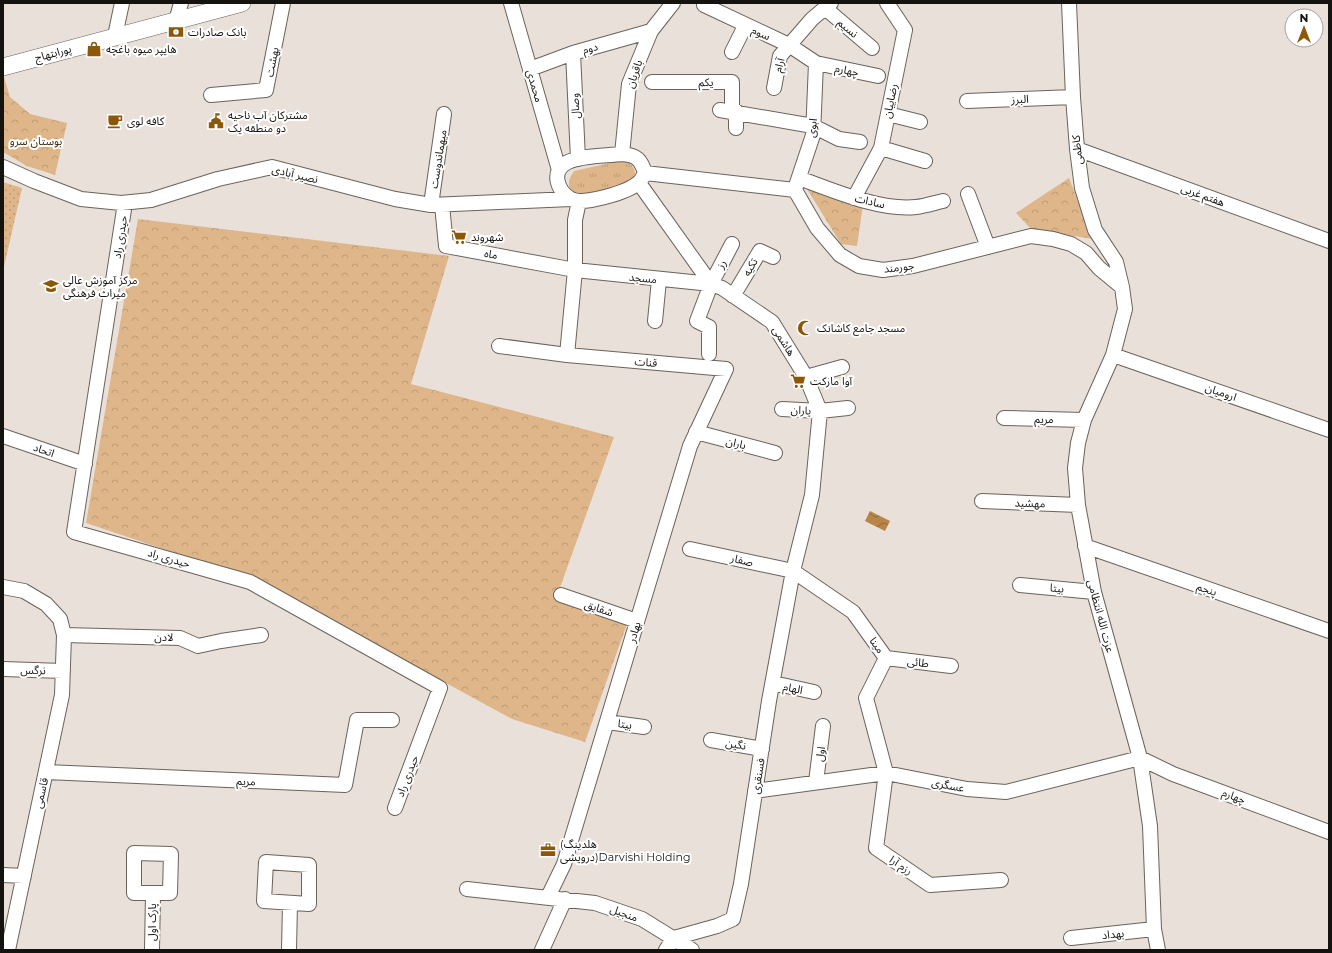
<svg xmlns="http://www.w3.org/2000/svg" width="1332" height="953" viewBox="0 0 1332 953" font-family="Montserrat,'Noto Sans Arabic',sans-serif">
  <defs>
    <pattern id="grass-tufts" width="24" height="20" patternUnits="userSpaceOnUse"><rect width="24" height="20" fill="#deb68a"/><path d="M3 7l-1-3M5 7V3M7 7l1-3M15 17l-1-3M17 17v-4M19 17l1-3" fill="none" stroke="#be9c76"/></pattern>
    <pattern id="forest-crowns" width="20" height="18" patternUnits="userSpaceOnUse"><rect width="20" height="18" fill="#deb68a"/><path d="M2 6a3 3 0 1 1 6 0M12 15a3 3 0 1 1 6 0" fill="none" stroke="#be9c76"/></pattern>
    <pattern id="garden-dots" width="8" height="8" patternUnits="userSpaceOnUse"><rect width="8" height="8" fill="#deb68a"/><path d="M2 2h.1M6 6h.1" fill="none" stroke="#be9c76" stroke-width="1.8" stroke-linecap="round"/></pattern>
    <pattern id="water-waves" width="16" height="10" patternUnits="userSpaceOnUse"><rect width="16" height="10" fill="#b88447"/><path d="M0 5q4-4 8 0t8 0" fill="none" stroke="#946b3a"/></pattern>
  </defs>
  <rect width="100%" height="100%" fill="#e9e1d9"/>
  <!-- grass -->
  <path fill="url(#grass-tufts)" d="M619,161C630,161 636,167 635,177C618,188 597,194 576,194L569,188V180L574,171Z"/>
  <!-- forest -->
  <path fill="url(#forest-crowns)" d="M4,77L10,97L30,114L67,123L55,175L27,166L3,152Z
    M1069,178L1093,239L1031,229L1016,213Z
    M807,189L863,205L857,246L841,244Z
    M138,219L449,256L411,384L614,437L557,596L628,621L585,742L512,719L261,582L86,523Z"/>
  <!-- garden -->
  <path fill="url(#garden-dots)" d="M3,182L22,188L3,271Z"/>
  <!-- water -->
  <path fill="url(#water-waves)" d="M870,511L890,521L885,531L865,521Z"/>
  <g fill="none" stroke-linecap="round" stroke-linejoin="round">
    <!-- minor casing -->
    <g stroke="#69635c" stroke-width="16">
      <path id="minor" d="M511,3L559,170
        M1069,3L1073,97L1077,149L1082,188L1095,230L1116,262L1122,287L1125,309L1113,355L1084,420L1078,443L1075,468L1078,505L1094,592L1140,758L1150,826L1154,929L1158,950
        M704,5L789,45L816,63L878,76
        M825,8L872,48
        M176,21L181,3
        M115,36L122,3
        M732,52L745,26
        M573,53L578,159
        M530,69L573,53L651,31
        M652,82H732V111
        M774,88L780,56L812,19L831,3
        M211,95L266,90L283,3
        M967,101L1073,97
        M720,110L813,126L839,139L860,142
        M736,111V128
        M888,114L920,122
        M881,148L925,161
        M1077,149L1329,241
        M622,154C637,155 641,160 645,173C643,177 641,181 638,183C628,192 582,206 571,199C557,191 550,170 568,162C583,155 605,156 622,154Z
        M622,154L629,84L651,31L673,3
        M3,167L34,181L81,199L121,203L151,200L218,179L272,167L395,199L431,205L571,199
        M645,173L795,190L817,228L840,255L859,266L883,270L913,266L1031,236L1053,239L1071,244L1086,253L1099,268L1122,287
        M799,178C832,190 880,211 916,207C925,206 934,203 943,201
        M639,183L711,284L722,288L772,322L806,377L820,411L812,495L793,571L769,701L741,884L733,919L717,926L674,938L666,950
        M796,186L813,135L816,63
        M968,194L988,247
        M854,198L881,148L905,30L887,3
        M125,203L74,532L250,582L440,688L395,808
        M431,205L444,114
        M442,205L446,246L575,270L711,284
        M733,296L760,251L773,257
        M655,321L659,280
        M499,346L567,355
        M709,354V327L697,321L711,284L732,244
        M1113,355L1329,430
        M806,377L842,367
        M782,409L820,411L848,408
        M1004,418L1084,420
        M696,432L775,453
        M3,436L85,464
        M982,501L1078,505
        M1085,546L1329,631
        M690,549L793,571L853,612L886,658L866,698L886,773L876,848L930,885L1001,880
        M1020,585L1094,592
        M3,587L24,591L46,604L60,619L64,635L62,695L8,950
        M561,595L637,621
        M64,635L180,638L198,646L221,641L261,635
        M886,658L951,666
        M3,669L63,671
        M773,683L814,692
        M607,722L644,727
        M711,740L762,749
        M46,772L345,785L357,720H392
        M816,782L823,726
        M755,791L886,773L967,789L1006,792L1140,758L1173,774L1329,832
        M134,853L171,854L170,893H134Z
        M266,862L309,865V904L264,901Z
        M3,875L24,876
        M467,889L595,903L642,919L692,950
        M548,897L564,864L690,446L726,369L567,355L575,270V220L579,201
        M1071,938L1154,929
        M152,950L153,894
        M289,950L290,903
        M542,950L565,899"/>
    </g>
    <!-- major casing -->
    <g stroke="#69635c" stroke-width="18">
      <path id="major" d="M3,67L242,3"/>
    </g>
    <!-- minor -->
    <use href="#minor" stroke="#fff" stroke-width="14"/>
    <!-- major -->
    <use href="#major" stroke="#fff" stroke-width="17"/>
  </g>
  <!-- icons -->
  <defs>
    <g id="bank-bare" transform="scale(1.2)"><path d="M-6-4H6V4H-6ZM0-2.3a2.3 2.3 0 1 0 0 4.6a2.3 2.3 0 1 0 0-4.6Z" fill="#8c5807" stroke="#fff" stroke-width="2.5" paint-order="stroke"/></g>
    <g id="shop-bare" transform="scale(1.2)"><path d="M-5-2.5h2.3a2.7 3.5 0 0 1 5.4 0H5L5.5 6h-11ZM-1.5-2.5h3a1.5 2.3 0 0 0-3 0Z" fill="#8c5807" stroke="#fff" stroke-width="2.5" paint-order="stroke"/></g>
    <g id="cafe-bare" transform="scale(1.2)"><path d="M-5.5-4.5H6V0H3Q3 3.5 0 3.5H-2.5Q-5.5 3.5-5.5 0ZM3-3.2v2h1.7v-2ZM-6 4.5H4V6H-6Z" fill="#8c5807" stroke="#fff" stroke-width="2.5" paint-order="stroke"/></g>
    <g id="civic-bare" transform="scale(1.2)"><path d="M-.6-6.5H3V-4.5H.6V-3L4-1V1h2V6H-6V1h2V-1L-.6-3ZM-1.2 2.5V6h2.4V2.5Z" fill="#8c5807" stroke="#fff" stroke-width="2.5" paint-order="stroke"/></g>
    <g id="supermarket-bare" transform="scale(1.2)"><path d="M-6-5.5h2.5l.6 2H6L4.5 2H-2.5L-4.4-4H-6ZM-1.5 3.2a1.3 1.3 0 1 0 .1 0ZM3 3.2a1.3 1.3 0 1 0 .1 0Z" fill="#8c5807" stroke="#fff" stroke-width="2.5" paint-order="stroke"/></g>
    <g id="school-bare" transform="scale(1.2)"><path d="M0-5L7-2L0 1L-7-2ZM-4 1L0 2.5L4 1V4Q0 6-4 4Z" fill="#8c5807" stroke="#fff" stroke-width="2.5" paint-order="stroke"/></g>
    <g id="mosque-bare" transform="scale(1.2)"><path d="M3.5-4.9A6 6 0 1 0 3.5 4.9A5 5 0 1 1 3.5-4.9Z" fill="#8c5807" stroke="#fff" stroke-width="2.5" paint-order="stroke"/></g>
    <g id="office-bare" transform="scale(1.2)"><path d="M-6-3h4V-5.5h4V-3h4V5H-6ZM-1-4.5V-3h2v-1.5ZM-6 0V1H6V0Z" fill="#8c5807" stroke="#fff" stroke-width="2.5" paint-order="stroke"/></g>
  </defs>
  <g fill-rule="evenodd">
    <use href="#bank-bare" x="176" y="32"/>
    <use href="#shop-bare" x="94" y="49"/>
    <use href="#cafe-bare" x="115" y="121"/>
    <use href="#civic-bare" x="216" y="121"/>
    <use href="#supermarket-bare" x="459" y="237"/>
    <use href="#school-bare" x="51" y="286"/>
    <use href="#mosque-bare" x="805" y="328"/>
    <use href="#supermarket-bare" x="798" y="381"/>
    <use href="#office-bare" x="548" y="850"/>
  </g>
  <g text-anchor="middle" stroke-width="4" stroke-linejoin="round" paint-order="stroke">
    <!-- street labels -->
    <g font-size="11" fill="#151310" stroke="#fff">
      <text transform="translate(848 28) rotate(40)" y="4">نسیم</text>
      <text transform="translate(761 33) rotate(24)" y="4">سوم</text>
      <text transform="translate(590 48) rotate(-16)" y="4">دوم</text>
      <text transform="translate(53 53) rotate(-15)" y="4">پورابتهاج</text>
      <text transform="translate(272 62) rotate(-79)" y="4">بهشت</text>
      <text transform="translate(779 65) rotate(-75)" y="4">آرام</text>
      <text transform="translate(847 70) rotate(12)" y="4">چهارم</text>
      <text transform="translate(634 74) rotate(-71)" y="4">باقریان</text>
      <text transform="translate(706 82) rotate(-1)" y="4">یکم</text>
      <text transform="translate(535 86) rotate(74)" y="4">محمدی</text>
      <text transform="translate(1020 99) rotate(-2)" y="4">البرز</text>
      <text transform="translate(890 101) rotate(-79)" y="4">رضاییان</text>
      <text transform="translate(575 106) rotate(-93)" y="4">وصال</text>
      <text transform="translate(812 128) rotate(-83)" y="4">ابوی</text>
      <text transform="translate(1077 150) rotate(-96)" y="4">کاظمی</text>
      <text transform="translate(438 159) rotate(-81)" y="4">میهماندوست</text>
      <text transform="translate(295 174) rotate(13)" y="4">نصیر آبادی</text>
      <text transform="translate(1203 195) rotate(20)" y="4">هفتم غربی</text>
      <text transform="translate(870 201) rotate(13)" y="4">سادات</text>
      <text transform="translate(120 237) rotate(-81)" y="4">حیدری راد</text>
      <text transform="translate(491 254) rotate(11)" y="4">ماه</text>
      <text transform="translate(721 264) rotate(-61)" y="4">رز</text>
      <text transform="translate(750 267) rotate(-60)" y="4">تکیه</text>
      <text transform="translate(899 267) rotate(-7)" y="4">جورمند</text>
      <text transform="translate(643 278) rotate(6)" y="4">مسجد</text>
      <text transform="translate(784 341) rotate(58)" y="4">هاشمی</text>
      <text transform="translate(646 362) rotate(5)" y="4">قنات</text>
      <text transform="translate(1221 392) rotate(19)" y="4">ارومیان</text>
      <text transform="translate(801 410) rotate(3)" y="4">یاران</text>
      <text transform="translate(1044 419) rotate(1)" y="4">مریم</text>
      <text transform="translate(736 443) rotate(14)" y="4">باران</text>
      <text transform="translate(44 450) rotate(19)" y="4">اتحاد</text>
      <text transform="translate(1030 503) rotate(2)" y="4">مهشید</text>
      <text transform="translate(169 558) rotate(16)" y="4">حیدری راد</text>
      <text transform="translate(742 560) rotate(13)" y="4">صفار</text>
      <text transform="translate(1057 588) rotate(5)" y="4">بیتا</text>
      <text transform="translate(1207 589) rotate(19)" y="4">پنجم</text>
      <text transform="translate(599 608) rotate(19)" y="4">شقایق</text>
      <text transform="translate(1101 616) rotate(75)" y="4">عزت الله انتظامی</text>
      <text transform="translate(634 632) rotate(-73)" y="4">بهادر</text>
      <text transform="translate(164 637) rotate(1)" y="4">لادن</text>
      <text transform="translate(877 645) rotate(55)" y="4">مینا</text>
      <text transform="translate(918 662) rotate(7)" y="4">طائی</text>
      <text transform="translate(33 670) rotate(1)" y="4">نرگس</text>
      <text transform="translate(793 688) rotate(12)" y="4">الهام</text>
      <text transform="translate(625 724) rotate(8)" y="4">بیتا</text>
      <text transform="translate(736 744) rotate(10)" y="4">نگین</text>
      <text transform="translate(820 754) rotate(-82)" y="4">اول</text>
      <text transform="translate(407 776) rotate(-69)" y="4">حیدری راد</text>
      <text transform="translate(758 776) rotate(-81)" y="4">فسنقری</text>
      <text transform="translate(246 781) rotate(2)" y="4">مریم</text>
      <text transform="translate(948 785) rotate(11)" y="4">عسگری</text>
      <text transform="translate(41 793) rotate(-78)" y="4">قاسمی</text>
      <text transform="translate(1234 796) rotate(21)" y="4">چهارم</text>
      <text transform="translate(901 865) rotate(34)" y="4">رزم آرا</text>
      <text transform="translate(624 913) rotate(20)" y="4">منجیل</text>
      <text transform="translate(152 922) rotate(-90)" y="4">پارک اول</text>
      <text transform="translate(1113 934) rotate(-6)" y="4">بهداد</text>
    </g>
    <!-- poi labels -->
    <g font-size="11" fill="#151310" stroke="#fff" text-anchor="start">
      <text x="188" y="36">بانک صادرات</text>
      <text x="106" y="53">هایپر میوه باغچه</text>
      <text x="228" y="119">مشترکان آب ناحیه<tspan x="228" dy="13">دو منطقه یک</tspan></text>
      <text x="127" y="125">کافه لوی</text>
      <text x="471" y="241">شهروند</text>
      <text x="63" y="284">مرکز آموزش عالی<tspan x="63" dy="13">میراث فرهنگی</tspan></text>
      <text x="817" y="332">مسجد جامع کاشانک</text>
      <text x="810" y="385">آوا مارکت</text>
      <text x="560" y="848">(هلدینگ<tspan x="560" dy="13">درویشی)Darvishi Holding</tspan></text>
    </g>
    <!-- park labels -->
    <g font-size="11" fill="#432d11" stroke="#fff">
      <text x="36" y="145">بوستان سرو</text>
    </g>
  </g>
  <!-- border -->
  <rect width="1332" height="953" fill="none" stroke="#151310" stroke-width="8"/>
  <!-- north arrow -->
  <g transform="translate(1304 28)"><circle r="19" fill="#ffffff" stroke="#a1a19f"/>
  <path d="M0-3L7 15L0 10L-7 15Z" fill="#8c5807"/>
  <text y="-6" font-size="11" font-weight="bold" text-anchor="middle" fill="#151310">N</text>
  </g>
</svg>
